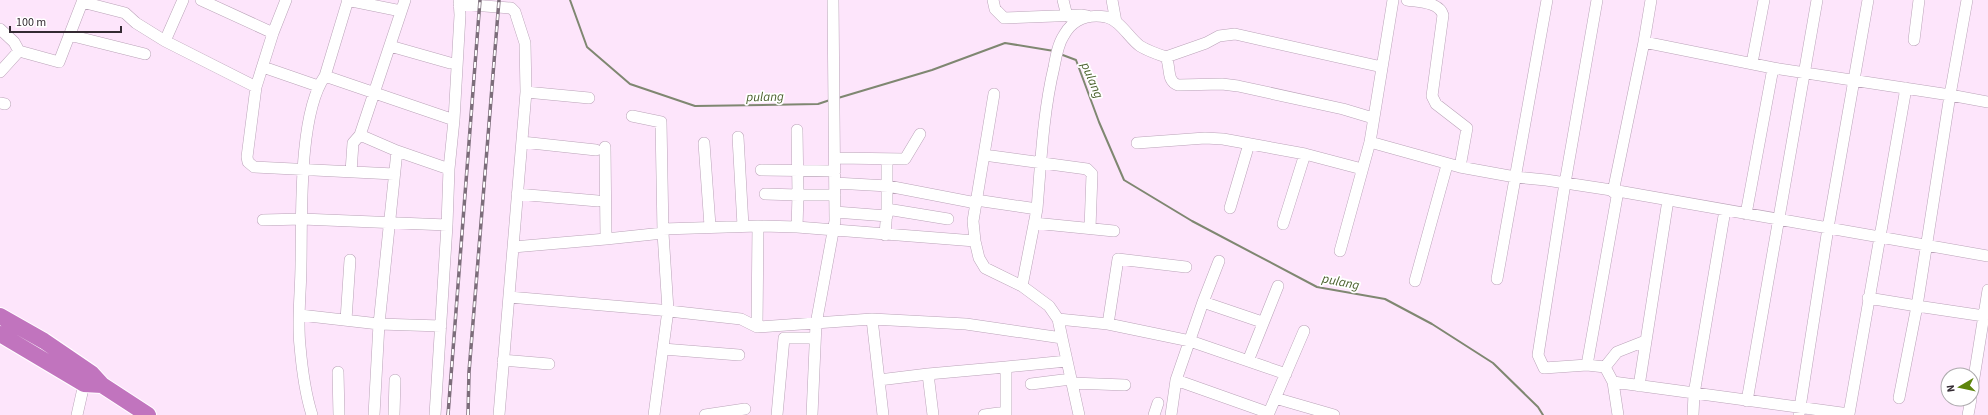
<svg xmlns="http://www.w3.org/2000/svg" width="1988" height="415" viewBox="0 0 1988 415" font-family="'Source Sans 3',sans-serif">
  <rect width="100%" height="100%" fill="#fde5fb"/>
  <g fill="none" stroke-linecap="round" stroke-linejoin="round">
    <!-- stream -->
    <path stroke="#7f8771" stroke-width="2" d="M570,0L587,47L630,84L695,106L818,104L830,100
      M1060,54L1076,60L1099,122L1124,180L1192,221L1317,287L1385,299L1432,324L1493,363L1538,407L1543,415
      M838,98L932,70L1005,43L1054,51"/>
    <!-- minor casing -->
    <g stroke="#baa3b8" stroke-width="12">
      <path id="minor" d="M183,0L165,41L256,87
        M201,0L273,33
        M286,0L273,33L256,87L247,157L248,162L254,167L394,174
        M347,0L401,11
        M993,0L995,9L1004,18L1081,15L1087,16
        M1063,0L1067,16
        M1112,0L1116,22
        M1407,0C1419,2 1439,2 1443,15L1432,96L1436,104L1467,128L1460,167
        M1597,0L1565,183L1538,355L1544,368L1587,365L1618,191
        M1651,0L1644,42L1773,68L1746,214
        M82,2L125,13L136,23L165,41
        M459,4L511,8L515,12L525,43L526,92L499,415
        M0,29L14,42L19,51
        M69,35L145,54
        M1914,40L1919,0
        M390,46L450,63
        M1166,57C1171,67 1166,81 1178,85L1222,84L1238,86L1343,109L1373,118
        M1752,63L1764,0
        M263,67L318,86
        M1773,68L1950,95L1967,0
        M0,72L19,51L59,62L83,0
        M325,76L454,120L449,169L447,225L435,415
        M526,92L589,98
        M0,103L5,104
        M454,120L460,15L459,0
        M738,137L743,226
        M522,142L596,150
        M1370,142L1460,167L1515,177L1546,180L1618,191L1988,256
        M704,143L710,226
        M1137,143L1205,138L1223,139L1305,154L1362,169
        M397,151L449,169
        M984,155L1087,169L1092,174L1090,228
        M836,158L905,159L920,134
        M761,170L835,171
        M351,172L353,143L360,135
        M835,183L888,186L976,203
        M1613,192L1644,42
        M517,194L598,201
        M765,194L798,195L797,130
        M976,200L1037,209L1022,286
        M1230,208L1249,144
        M887,209L948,219
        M1037,209C1041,161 1043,113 1054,67C1056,56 1058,44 1064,35C1073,19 1089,14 1106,17C1120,20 1129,38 1140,46C1148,51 1157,54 1166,57L1206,43L1219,36L1235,34L1382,67
        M835,212L887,216
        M263,220L302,219L447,225
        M1034,223L1114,231
        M1283,224L1305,154
        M758,226L797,227L975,241L979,258L985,268L1022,286L1049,306L1058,319L1062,338L966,324L872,319
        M797,227L798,195H835
        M885,235L887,209V159
        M606,239L663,233L661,122L632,116
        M975,241L973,221L994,94
        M513,247L606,239L605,147
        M1340,251L1370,142L1393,0
        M1497,279L1547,0
        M1415,281L1447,165
        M509,297L660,310L741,319L757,327L758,226L663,229
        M1868,298L1917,306L1899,398
        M1203,302L1219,261
        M300,315L379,324L441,326
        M1984,316L1917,306L1950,95L1988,102
        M1058,319L1108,324L1190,341L1286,374
        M346,320L350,260
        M1108,324L1118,259L1186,267
        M757,327L872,319L883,415
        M1062,338L1079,415
        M663,349L739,355
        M503,360L549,364
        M1248,361L1278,286
        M1587,365L1605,367L1613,382L1618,415
        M1605,367L1617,352L1645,341
        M338,372L339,415
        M928,374L933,415
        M879,380L928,374L1006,367
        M1176,380L1269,413
        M1613,382L1849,414L1906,88
        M1072,383L1125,385
        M1031,384L1071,379
        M1639,386L1668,200
        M1972,390L1988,290
        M1275,398L1334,415
        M1747,401L1817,0
        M1799,414L1828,228L1868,0
        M77,415L84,384L87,379
        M312,415C305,393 302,369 300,346C297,320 301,291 301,264C302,217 298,114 325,76L348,0
        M374,415L379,324L397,151L360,135L405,0
        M394,415L395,380
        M654,415L668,310L663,233
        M705,415L745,409
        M777,415L784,338H815
        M812,415L816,324L835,221L833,0
        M984,415L1006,412
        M1006,415V367L1067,361
        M1154,415L1158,403
        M1171,415L1176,380L1203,302L1262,322
        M1268,415L1304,331
        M1693,415L1694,394L1725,210
        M1968,415L1971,399"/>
    </g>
    <!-- highway casing -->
    <g stroke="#fff" stroke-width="18">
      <path id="highway" d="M0,316L44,341L91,373L102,385L148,415
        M0,334L84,384L102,385"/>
    </g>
    <!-- minor -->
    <use href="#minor" stroke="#fff" stroke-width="11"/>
    <!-- highway -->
    <use href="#highway" stroke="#c174be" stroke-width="16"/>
    <!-- rail casing -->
    <g stroke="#7c6d7a" stroke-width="3.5">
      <path id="rail" d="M448,415L480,0
        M468,415L469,372L499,0"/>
    </g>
    <!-- rail -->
    <use href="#rail" stroke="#fff" stroke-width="2" stroke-dasharray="6" stroke-linecap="butt"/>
  </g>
  <g text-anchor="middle" stroke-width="3.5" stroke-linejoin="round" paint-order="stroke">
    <!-- water labels -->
    <g font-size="13" font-style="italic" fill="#4a602c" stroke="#fff">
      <text transform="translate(1093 80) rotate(67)" y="5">pulang</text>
      <text transform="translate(765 96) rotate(-1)" y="5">pulang</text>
      <text transform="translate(1341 281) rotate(11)" y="5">pulang</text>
    </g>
  </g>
  <!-- north arrow -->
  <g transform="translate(1960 387) rotate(261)"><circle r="19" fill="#ffffff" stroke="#adaaad"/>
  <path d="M0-3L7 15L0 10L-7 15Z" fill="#5d850c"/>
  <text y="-6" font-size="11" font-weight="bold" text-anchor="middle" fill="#332a32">N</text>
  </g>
  <!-- scale -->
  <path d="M10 26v6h111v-6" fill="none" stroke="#332a32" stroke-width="2"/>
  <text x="16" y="26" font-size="12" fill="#332a32" stroke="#ffffff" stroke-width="3" paint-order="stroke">100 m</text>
</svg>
